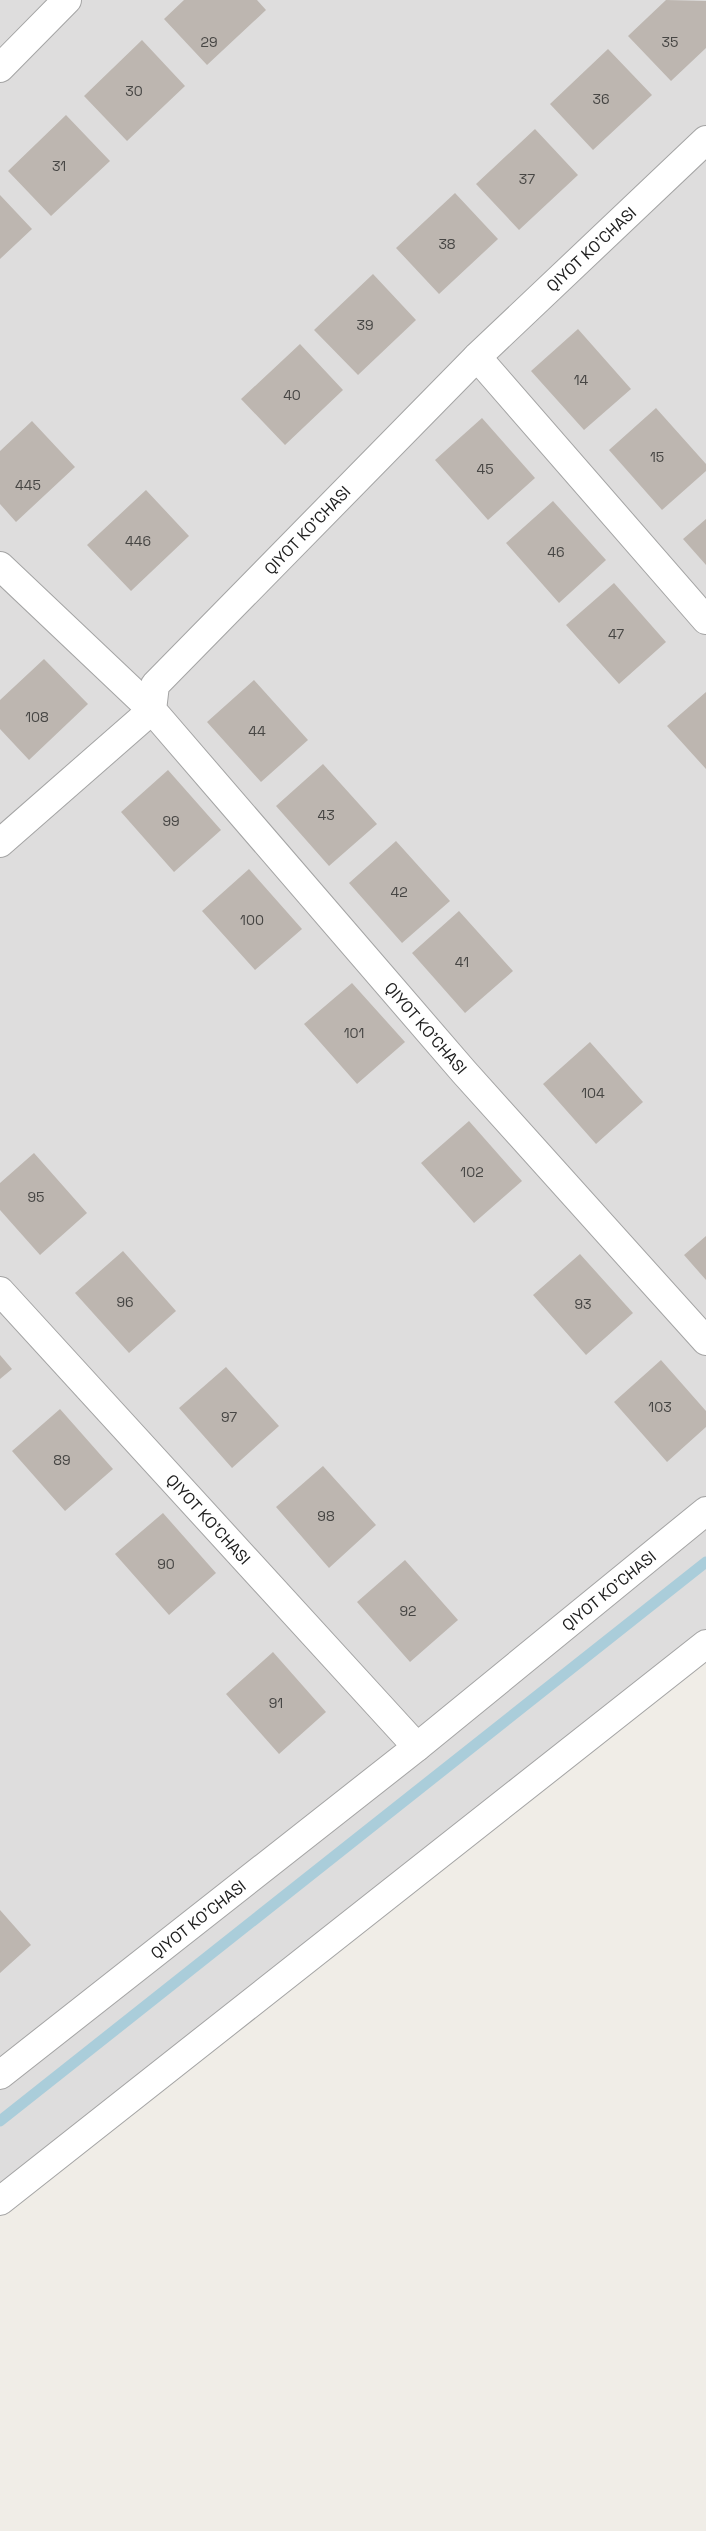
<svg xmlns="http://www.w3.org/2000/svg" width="706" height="2531" viewBox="0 0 706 2531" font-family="'Space Grotesk',sans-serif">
  <rect width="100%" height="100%" fill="#f0ede7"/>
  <!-- residential -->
  <path fill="#dedddd" d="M0,0H706V1658L0,2213Z"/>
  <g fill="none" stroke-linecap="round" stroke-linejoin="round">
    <!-- stream -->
    <path stroke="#aacdda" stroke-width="11" d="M0,2121L706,1562"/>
  </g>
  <!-- building -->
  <path fill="#bdb6b0" d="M184,0H257L266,10L207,65L164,19Z
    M666,0L706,1V48L671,81L628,36Z
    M142,40L185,86L127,141L84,96Z
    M608,49L652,95L593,150L550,104Z
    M66,115L110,161L51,216L8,171Z
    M535,129L578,175L519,230L476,184Z
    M455,193L498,239L439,294L396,248Z
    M0,195L32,229L0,259Z
    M373,274L416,320L358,375L314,330Z
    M578,329L631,389L584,430L531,371Z
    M300,344L343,390L285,445L241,399Z
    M656,408L706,464V471L662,510L609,450Z
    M482,418L535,478L488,520L435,460Z
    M32,421L75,467L16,522L0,504V451Z
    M146,490L189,536L131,591L87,545Z
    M553,501L606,560L559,603L506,543Z
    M706,519V565L683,539Z
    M614,583L666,642L619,684L566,625Z
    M44,659L88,704L29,760L0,729V700Z
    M254,680L308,740L261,782L207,722Z
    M706,692V769L667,726Z
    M323,764L377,824L329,866L276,806Z
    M168,770L221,830L174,872L121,812Z
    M396,841L450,901L402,943L349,883Z
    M249,869L302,929L255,970L202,911Z
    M459,911L513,971L465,1013L412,953Z
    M352,983L405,1042L357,1084L304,1024Z
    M590,1042L643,1102L596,1144L543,1084Z
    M469,1121L522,1181L474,1223L421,1163Z
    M34,1153L87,1213L40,1255L0,1210V1183Z
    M706,1236V1280L684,1255Z
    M123,1251L176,1311L129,1353L75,1293Z
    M580,1254L633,1313L586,1355L533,1295Z
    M0,1355L12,1369L0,1379Z
    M661,1360L706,1411V1427L667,1462L614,1402Z
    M226,1367L279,1426L232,1468L179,1408Z
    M60,1409L113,1469L65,1511L12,1451Z
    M323,1466L376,1525L329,1568L276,1507Z
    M163,1513L216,1573L169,1615L115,1554Z
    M405,1560L458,1620L410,1662L357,1602Z
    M273,1652L326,1712L279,1754L226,1694Z
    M0,1910L31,1945L0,1973Z"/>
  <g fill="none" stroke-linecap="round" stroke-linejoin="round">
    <!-- minor casing -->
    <g stroke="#a4a4a4" stroke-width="30">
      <g id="minor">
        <path d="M0,68L67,0"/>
        <path id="s1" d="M706,140L477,357L155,685L152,710L464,1072L706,1341"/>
        <path d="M477,357L706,620"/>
        <path d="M0,566L152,710L0,843"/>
        <path id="s2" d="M0,1291L417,1747"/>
        <path id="s3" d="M0,2075L417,1747L706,1511"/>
        <path d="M0,2201L706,1644"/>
      </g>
    </g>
    <!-- minor -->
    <use href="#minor" stroke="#fff" stroke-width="28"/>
  </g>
  <g text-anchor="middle" stroke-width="4" stroke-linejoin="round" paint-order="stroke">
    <!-- number labels -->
    <g font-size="14" fill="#474644">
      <text x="209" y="47">29</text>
      <text x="670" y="47">35</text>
      <text x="134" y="96">30</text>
      <text x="601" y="104">36</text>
      <text x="59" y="171">31</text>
      <text x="527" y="184">37</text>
      <text x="447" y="249">38</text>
      <text x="365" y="330">39</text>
      <text x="581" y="385">14</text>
      <text x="292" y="400">40</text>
      <text x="657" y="462">15</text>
      <text x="485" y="474">45</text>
      <text x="28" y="490">445</text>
      <text x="138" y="546">446</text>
      <text x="556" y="557">46</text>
      <text x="616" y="639">47</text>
      <text x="37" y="722">108</text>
      <text x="257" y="736">44</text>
      <text x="326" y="820">43</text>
      <text x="171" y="826">99</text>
      <text x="399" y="897">42</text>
      <text x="252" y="925">100</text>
      <text x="462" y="967">41</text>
      <text x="354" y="1038">101</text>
      <text x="593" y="1098">104</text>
      <text x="472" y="1177">102</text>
      <text x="36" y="1202">95</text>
      <text x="125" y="1307">96</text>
      <text x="583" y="1309">93</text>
      <text x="660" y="1412">103</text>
      <text x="229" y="1422">97</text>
      <text x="62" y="1465">89</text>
      <text x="326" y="1521">98</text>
      <text x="166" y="1569">90</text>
      <text x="408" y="1616">92</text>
      <text x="276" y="1708">91</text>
    </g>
    <!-- street labels -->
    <g font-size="16" fill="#202020" stroke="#fff">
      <text transform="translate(591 249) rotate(-43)" y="6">QIYOT KO'CHASI</text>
      <text transform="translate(307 530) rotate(-46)" y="6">QIYOT KO'CHASI</text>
      <text dy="6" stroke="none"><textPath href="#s1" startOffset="1220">QIYOT KO'CHASI</textPath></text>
      <text dy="6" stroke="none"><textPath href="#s2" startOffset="309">QIYOT KO'CHASI</textPath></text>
      <text dy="6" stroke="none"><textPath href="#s3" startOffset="778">QIYOT KO'CHASI</textPath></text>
      <text dy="6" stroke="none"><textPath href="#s3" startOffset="252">QIYOT KO'CHASI</textPath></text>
    </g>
  </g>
</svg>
